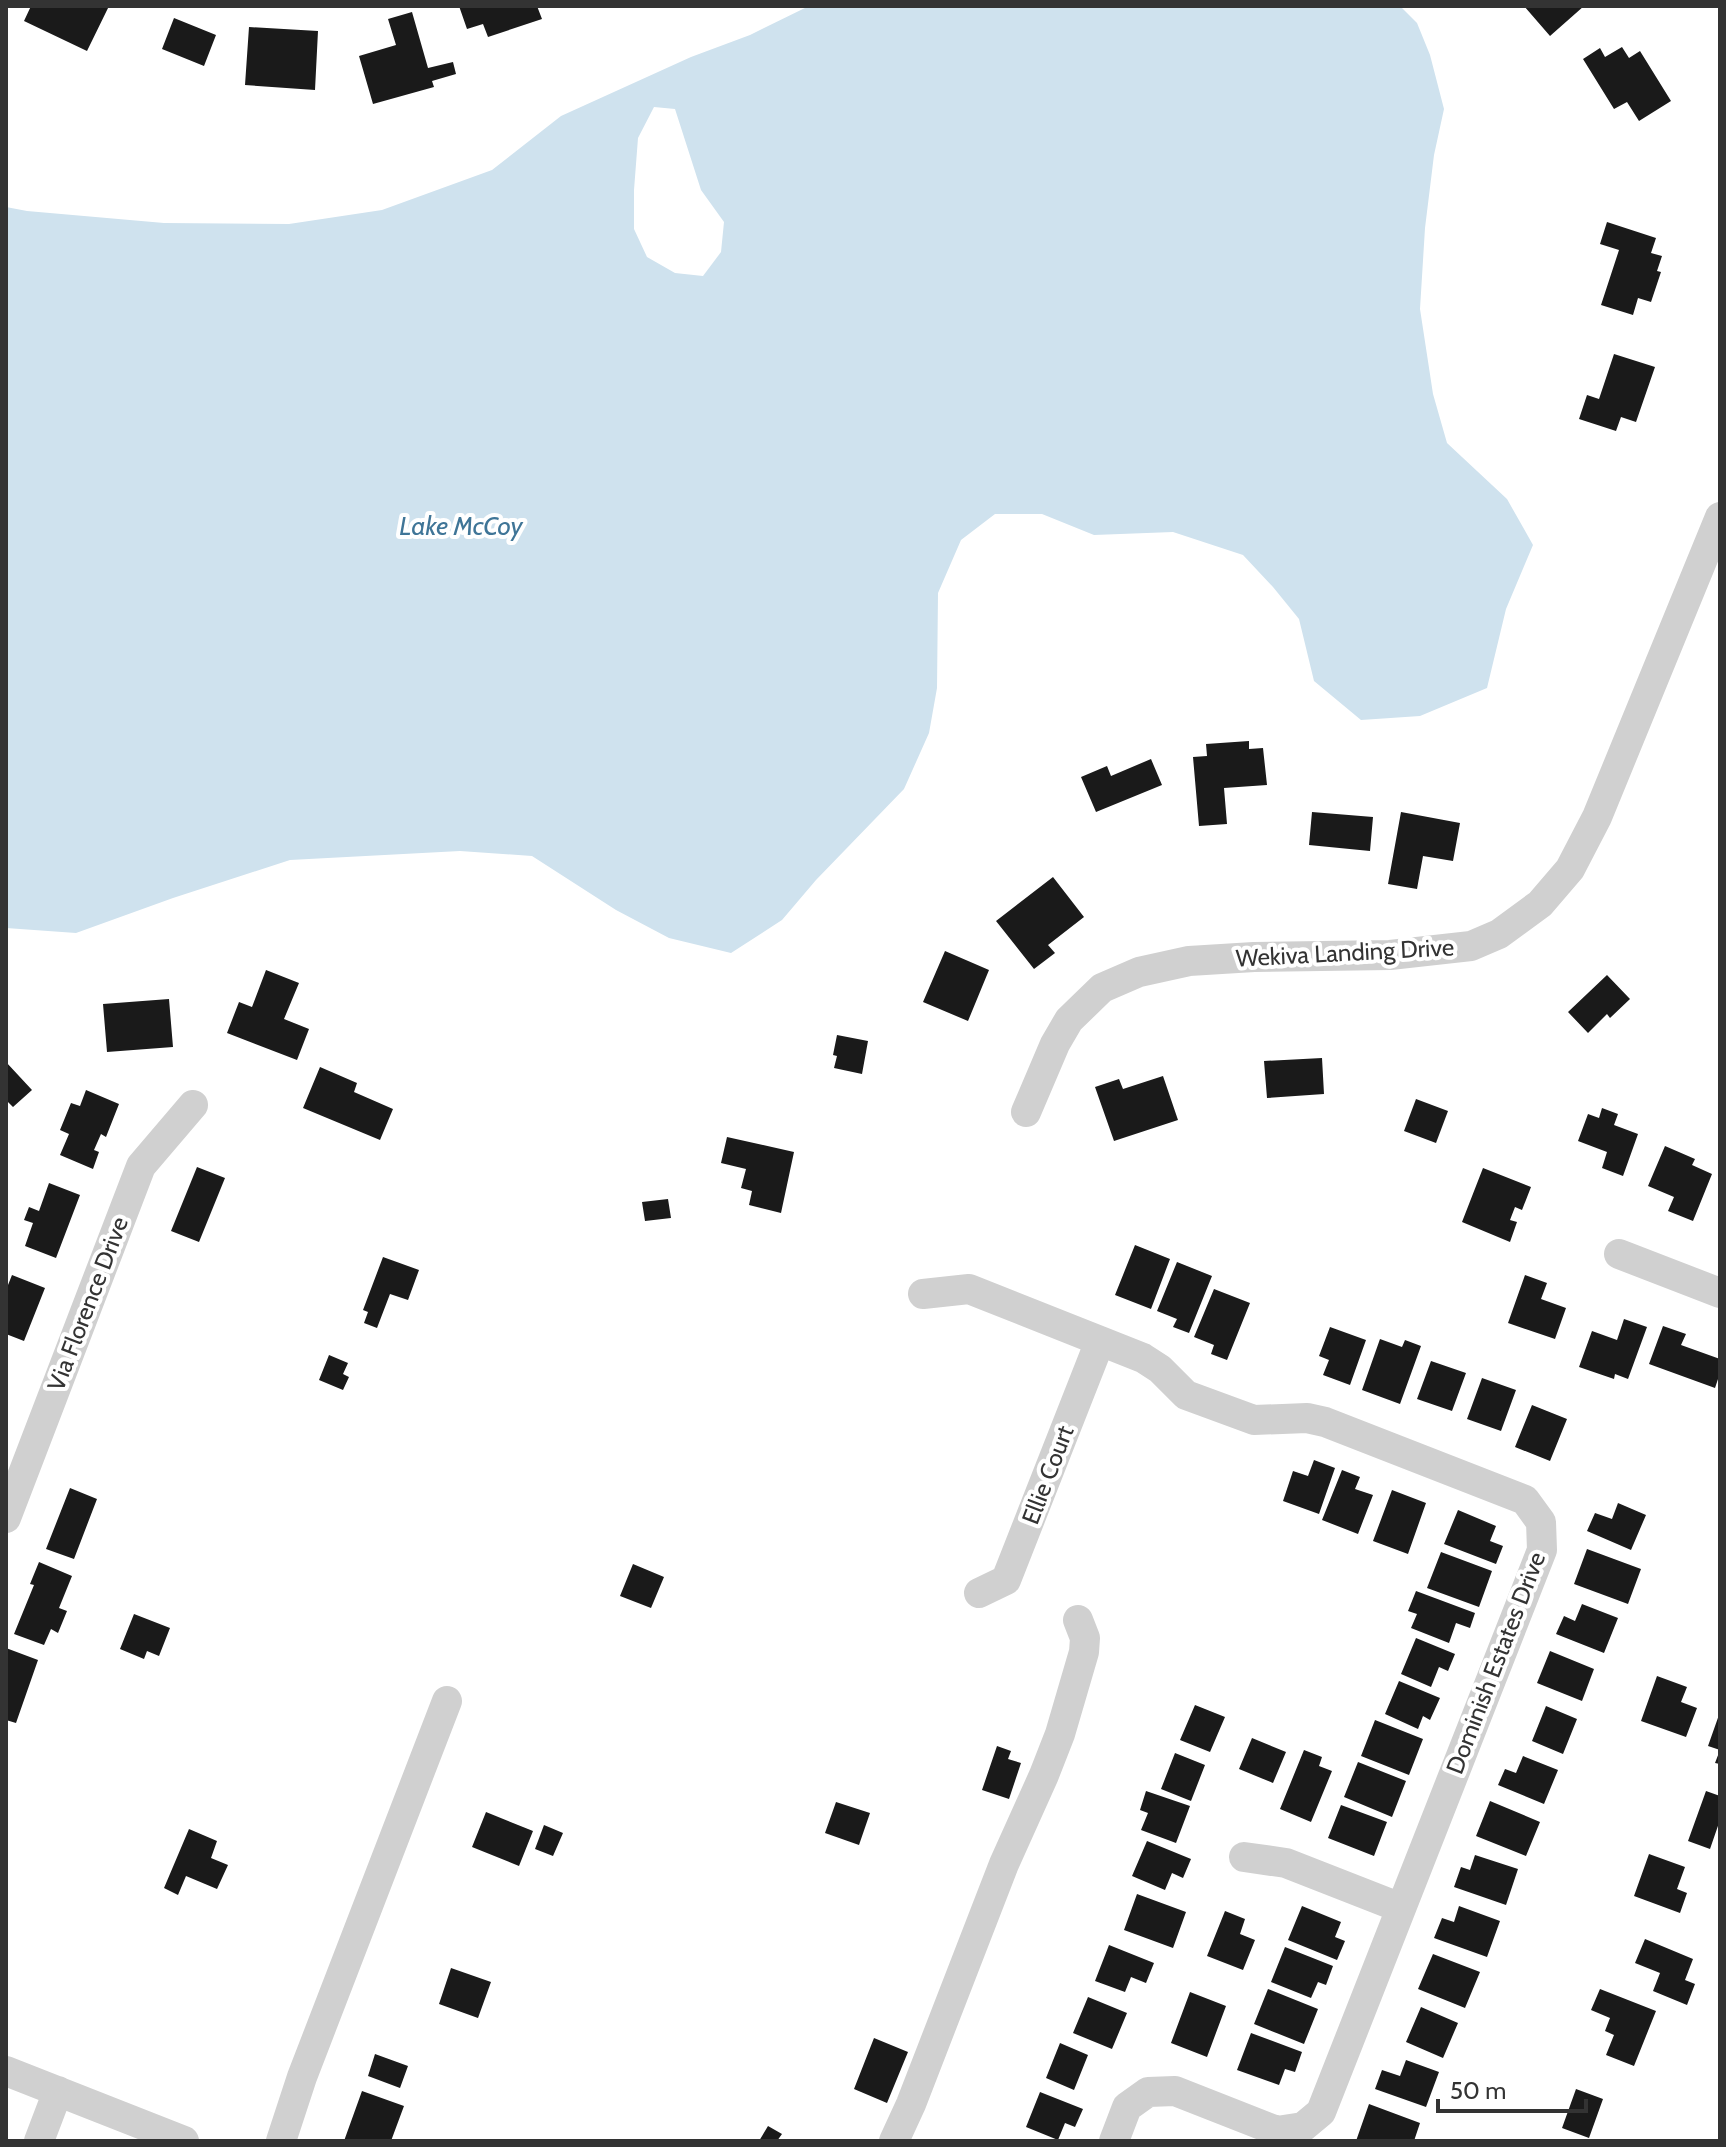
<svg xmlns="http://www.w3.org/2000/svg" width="1726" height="2147" viewBox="0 0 1726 2147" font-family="Cabin,sans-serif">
  <rect width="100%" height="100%" fill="#fff"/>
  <!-- water -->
  <path fill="#cfe2ee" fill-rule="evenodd" d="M809,6H1400L1417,23L1430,55L1444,109L1434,155L1425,228L1420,309L1433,394L1447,443L1507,499L1533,545L1506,609L1487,688L1420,716L1361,720L1314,681L1299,619L1273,587L1243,555L1173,532L1094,535L1042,514H995L961,540L938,593L937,688L929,733L904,789L816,880L782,920L731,953L669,938L616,910L532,856L460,851L290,860L173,898L76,933L6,928V207L27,211L164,223L289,224L382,210L492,170L561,116L691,57L750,35ZM654,107L675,109L701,190L724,222L721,252L703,276L675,273L647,257L634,229V190L638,138Z"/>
  <!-- building -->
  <path fill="#1a1a1a" d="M31,6H109L87,51L24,21Z
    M459,6H537L542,19L488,37L483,24L467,29Z
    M1524,6H1584L1550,36Z
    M412,12L428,68L453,62L456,74L432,81L434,87L373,104L359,56L396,45L388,19Z
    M174,18L216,35L204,66L162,49Z
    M249,27L318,31L315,90L245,85Z
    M1622,47L1629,58L1640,51L1671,101L1639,121L1627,102L1614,109L1583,59L1600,48L1605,57Z
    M1607,222L1656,238L1651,253L1662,256L1657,271L1661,272L1651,302L1638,298L1633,315L1601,305L1619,250L1600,244Z
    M1614,354L1655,367L1636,422L1621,417L1616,431L1579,419L1587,395L1599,399Z
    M1249,741V749L1263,748L1267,785L1224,788L1227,824L1199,826L1193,757L1207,756L1206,744Z
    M1151,759L1162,785L1096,812L1081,777L1107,766L1111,776Z
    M1312,812L1373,817L1370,851L1309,845Z
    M1401,812L1460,823L1453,861L1423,856L1417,889L1388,884Z
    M1053,877L1084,917L1048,945L1055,953L1034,969L996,921Z
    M945,951L989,970L968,1021L923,1002Z
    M266,970L299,983L284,1019L309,1029L297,1060L227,1033L239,1002L252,1007Z
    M1607,975L1630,999L1610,1018L1607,1014L1588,1033L1568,1012Z
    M169,999L173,1047L107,1052L103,1004Z
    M837,1035L868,1041L862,1074L834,1068L837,1056L833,1055Z
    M1322,1058L1324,1094L1267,1098L1264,1061Z
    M6,1062L32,1090L13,1107L6,1100Z
    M320,1067L357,1083L354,1092L393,1109L380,1140L303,1108Z
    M1163,1076L1178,1120L1114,1141L1095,1087L1119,1079L1123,1089Z
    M86,1090L119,1104L106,1137L101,1134L94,1150L99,1152L93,1169L60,1155L69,1134L60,1130L71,1103L80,1106Z
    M1416,1099L1448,1111L1436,1143L1404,1131Z
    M1602,1108L1618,1114L1614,1125L1638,1134L1623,1176L1602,1168L1607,1152L1578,1141L1588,1114L1599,1118Z
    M727,1137L794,1152L781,1213L749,1205L752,1191L741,1188L746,1169L721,1163Z
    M1665,1146L1695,1159L1692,1165L1712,1174L1693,1221L1668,1211L1674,1197L1648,1186Z
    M197,1167L225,1178L199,1242L171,1231Z
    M1483,1168L1531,1187L1522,1210L1515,1207L1510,1220L1517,1222L1510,1242L1462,1222Z
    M49,1183L80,1195L56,1258L25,1246L33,1223L24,1220L29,1207L39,1211Z
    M668,1199L671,1218L645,1221L642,1202Z
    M1135,1245L1170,1259L1151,1309L1115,1295Z
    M383,1257L419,1270L408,1300L390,1294L377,1328L364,1323L368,1312L363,1310Z
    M1177,1262L1212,1276L1189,1333L1173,1327L1177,1319L1157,1311Z
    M12,1275L45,1288L24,1341L6,1334V1290Z
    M1525,1275L1547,1283L1541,1299L1566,1308L1555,1339L1508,1323Z
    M1214,1289L1250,1303L1227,1360L1211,1354L1214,1345L1194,1337Z
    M1624,1319L1647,1327L1628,1379L1615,1374L1614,1379L1579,1367L1592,1331L1617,1340Z
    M1663,1326L1686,1334L1681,1345L1720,1359V1373L1715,1388L1649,1364Z
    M1330,1327L1366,1340L1350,1385L1323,1375L1329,1360L1319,1356Z
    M1380,1339L1402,1347L1405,1340L1421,1346L1400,1404L1362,1390Z
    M329,1355L348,1363L343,1374L349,1377L343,1390L319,1380Z
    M1431,1361L1466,1373L1452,1411L1417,1399Z
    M1482,1378L1516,1390L1501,1431L1467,1419Z
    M1532,1405L1567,1419L1550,1461L1515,1447Z
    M1314,1460L1335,1468L1319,1514L1283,1501L1293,1471L1308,1476Z
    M1342,1470L1360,1477L1355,1489L1373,1495L1358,1534L1322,1520Z
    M70,1488L97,1499L74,1559L46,1549Z
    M1392,1490L1426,1503L1408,1554L1373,1541Z
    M1618,1503L1646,1515L1631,1550L1587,1531L1595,1513L1612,1519Z
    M1458,1510L1496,1526L1490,1541L1503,1546L1496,1564L1444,1544Z
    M1587,1549L1641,1569L1628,1604L1574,1584Z
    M1441,1552L1492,1571L1479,1607L1427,1588Z
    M39,1562L72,1576L59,1608L67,1611L58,1633L51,1629L44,1645L14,1634L34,1585L30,1584Z
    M633,1564L664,1577L651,1608L620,1596Z
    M1416,1591L1475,1613L1470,1628L1456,1623L1449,1643L1411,1628L1417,1614L1408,1611Z
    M1582,1604L1618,1618L1604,1653L1556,1634L1564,1616L1575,1621Z
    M134,1614L170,1628L159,1656L147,1651L144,1659L120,1649Z
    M1416,1638L1455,1654L1448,1671L1439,1667L1431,1687L1401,1674Z
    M6,1648L38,1660L16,1723L6,1720Z
    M1550,1651L1594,1669L1582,1701L1537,1683Z
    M1657,1676L1687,1687L1681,1702L1697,1708L1686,1737L1641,1721Z
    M1399,1681L1440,1698L1430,1720L1423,1716L1418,1729L1385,1714Z
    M1195,1705L1225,1717L1210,1752L1180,1740Z
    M1546,1706L1577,1719L1563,1754L1532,1741Z
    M1720,1712V1764L1715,1763L1720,1750L1708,1746Z
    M1375,1720L1423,1739L1409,1775L1361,1756Z
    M1252,1738L1286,1752L1273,1783L1239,1769Z
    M997,1746L1011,1751L1008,1759L1021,1763L1009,1799L982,1790Z
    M1304,1750L1322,1757L1319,1766L1332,1771L1311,1822L1280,1809Z
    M1175,1753L1205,1765L1191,1801L1161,1789Z
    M1523,1756L1558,1770L1544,1804L1498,1785L1505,1769L1516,1773Z
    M1358,1762L1406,1781L1392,1817L1344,1797Z
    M1146,1791L1190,1806L1176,1843L1141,1830L1148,1813L1140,1810Z
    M1706,1791L1720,1796V1820L1710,1849L1688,1841Z
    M1490,1801L1540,1822L1526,1856L1476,1836Z
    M836,1802L870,1813L859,1845L825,1833Z
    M1341,1805L1387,1822L1374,1856L1328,1838Z
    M486,1812L533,1831L519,1866L472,1847Z
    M544,1825L563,1833L553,1856L535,1849Z
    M189,1829L217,1841L211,1858L228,1865L217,1889L186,1876L178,1895L164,1888Z
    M1147,1841L1191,1859L1183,1878L1172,1873L1165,1890L1132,1876Z
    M1649,1854L1685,1867L1677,1889L1687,1893L1680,1913L1634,1896Z
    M1475,1855L1518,1869L1506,1905L1454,1887L1461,1867L1470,1870Z
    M1137,1894L1186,1912L1173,1948L1124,1930Z
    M1302,1906L1341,1922L1335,1937L1345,1941L1337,1960L1288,1940Z
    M1459,1906L1500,1921L1487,1957L1434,1938L1442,1918L1454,1922Z
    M1225,1911L1245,1919L1240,1934L1255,1940L1243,1970L1207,1956Z
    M1645,1939L1693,1959L1685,1980L1695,1984L1687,2005L1653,1991L1660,1973L1635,1963Z
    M1109,1945L1154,1963L1146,1983L1131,1977L1125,1992L1095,1981Z
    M1285,1947L1333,1966L1326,1985L1318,1982L1311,1998L1271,1982Z
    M1433,1954L1480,1972L1465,2008L1418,1989Z
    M451,1968L491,1982L478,2018L439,2004Z
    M1268,1989L1318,2009L1304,2044L1254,2024Z
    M1600,1989L1656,2011L1634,2066L1606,2055L1614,2035L1605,2031L1610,2018L1591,2010Z
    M1190,1992L1226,2006L1207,2057L1171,2043Z
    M1088,1997L1127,2013L1112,2049L1073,2033Z
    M1421,2007L1458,2023L1443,2058L1406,2042Z
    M1251,2033L1302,2052L1295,2072L1285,2069L1279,2085L1237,2070Z
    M874,2038L908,2052L887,2103L854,2089Z
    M1060,2043L1088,2055L1074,2090L1046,2078Z
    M375,2054L408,2066L400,2088L368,2076Z
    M1406,2060L1439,2072L1426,2107L1375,2089L1382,2070L1400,2076Z
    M1576,2089L1603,2099L1589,2138L1562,2128Z
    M362,2091L404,2106L391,2141H344Z
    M1040,2092L1083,2109L1075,2127L1065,2123L1058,2140L1026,2127Z
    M1369,2104L1420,2123L1414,2141H1356Z
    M768,2126L782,2134L777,2141H759Z"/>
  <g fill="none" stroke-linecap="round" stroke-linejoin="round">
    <!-- minor -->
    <path stroke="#d0d0d0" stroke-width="30" d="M1026,1112L1055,1044L1069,1020L1102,988L1139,972L1189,961L1254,957L1390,955L1471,946L1499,934L1540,904L1570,869L1597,817L1720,517
      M1619,1254L1720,1293
      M923,1294L969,1289L1143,1358L1160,1369L1186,1395L1254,1420L1307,1418L1325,1422L1525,1500L1541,1522L1542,1550L1321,2112L1303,2127L1277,2131L1175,2091L1148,2092L1127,2107L1114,2141
      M6,1518L141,1166L193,1105
      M979,1593L1006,1580L1100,1341
      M1244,1857L1286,1863L1401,1908
      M6,2071L184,2141
      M39,2141L58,2091
      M281,2141L302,2077L447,1701
      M894,2141L911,2104L1004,1864L1044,1775L1060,1734L1084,1652L1085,1638L1078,1620"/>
  </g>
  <g text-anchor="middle" stroke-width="8" stroke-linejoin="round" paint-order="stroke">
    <!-- street labels -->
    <g font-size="24" fill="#333" stroke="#fff">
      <text transform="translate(1345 953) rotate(-3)" y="8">Wekiva Landing Drive</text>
      <text transform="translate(88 1304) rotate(-69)" y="8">Via Florence Drive</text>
      <text transform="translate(1048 1475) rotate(-69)" y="8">Ellie Court</text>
      <text transform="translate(1496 1663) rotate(-69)" y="8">Dominish Estates Drive</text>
    </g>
    <!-- water labels -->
    <g font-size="26" font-style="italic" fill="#3f7597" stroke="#fff">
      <text x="461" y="535">Lake McCoy</text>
    </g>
  </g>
  <!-- border -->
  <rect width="1726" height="2147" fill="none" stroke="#333333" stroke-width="16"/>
  <!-- scale -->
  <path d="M1438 2099v12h148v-12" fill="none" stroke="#333333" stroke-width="4"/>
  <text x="1450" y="2099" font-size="24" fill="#333333" stroke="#ffffff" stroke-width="6" paint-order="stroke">50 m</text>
</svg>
